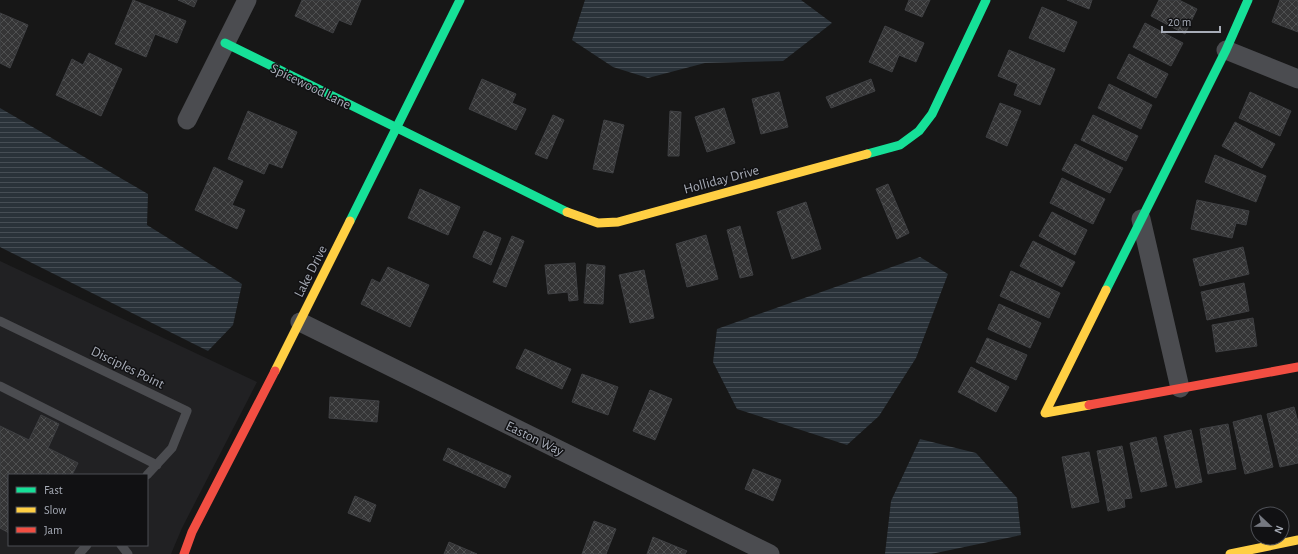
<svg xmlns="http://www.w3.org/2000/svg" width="1298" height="554" viewBox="0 0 1298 554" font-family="'Alegreya Sans',sans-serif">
  <defs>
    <pattern id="water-rules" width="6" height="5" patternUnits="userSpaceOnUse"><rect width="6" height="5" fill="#2a3239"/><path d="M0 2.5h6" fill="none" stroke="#464d54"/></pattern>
    <pattern id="building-cross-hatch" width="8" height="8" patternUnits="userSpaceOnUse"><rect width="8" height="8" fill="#353536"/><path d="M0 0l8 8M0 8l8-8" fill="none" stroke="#4f5051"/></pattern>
  </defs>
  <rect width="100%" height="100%" fill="#171717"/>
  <!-- built -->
  <path fill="#212123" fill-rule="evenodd" d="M0,261L257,382L182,528L171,554H0ZM9,475H147V545H9Z"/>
  <!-- water -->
  <path fill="url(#water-rules)" d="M585,0H801L832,23L783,61L705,63L648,78L613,67L572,40Z
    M0,108L148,194L147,225L242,284L233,325L208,351L0,247Z
    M920,257L948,274L916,358L879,416L847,445L737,409L713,362L717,329Z
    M920,439L976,453L1017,498L1021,535L931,554H885L891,501Z"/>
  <!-- building -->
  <path fill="url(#building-cross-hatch)" stroke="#3f4043" d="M133,0L186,21L177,43L155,34L146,57L115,44Z
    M178,0H197L194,7Z
    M302,0H361L351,25L339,20L333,33L295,16Z
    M909,0H930L922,17L905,10Z
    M1067,0H1092L1089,9Z
    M1159,0H1179L1197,9L1185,34L1151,16Z
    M1280,0H1298V32L1272,22Z
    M1042,7L1077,22L1064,52L1029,38Z
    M0,13L28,25L10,68L0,63Z
    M1145,23L1183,43L1171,66L1133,47Z
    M885,26L924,43L916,62L899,55L892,72L869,62Z
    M1009,50L1055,69L1040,105L1014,95L1018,84L998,76Z
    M89,53L122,69L101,116L56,95L72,59L83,65Z
    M1129,54L1168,74L1156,98L1117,78Z
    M482,79L516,94L512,103L526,109L516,130L469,109Z
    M871,79L875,91L831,108L826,97Z
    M1109,84L1152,105L1141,129L1098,108Z
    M779,92L788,127L761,134L752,99Z
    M1250,92L1291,111L1280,136L1239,118Z
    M1000,103L1021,111L1007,146L986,137Z
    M724,108L735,143L707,152L695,117Z
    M248,111L297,132L282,168L269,163L264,174L228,159Z
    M670,111L681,112L679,156H668Z
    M553,115L564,120L547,159L535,154Z
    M1093,115L1138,136L1126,161L1081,140Z
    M604,120L624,125L613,173L593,169Z
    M1235,122L1275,144L1262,168L1222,146Z
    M1075,144L1123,168L1110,193L1062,170Z
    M1215,155L1266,176L1256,202L1205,182Z
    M214,167L243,181L232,205L245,210L237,229L195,210Z
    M1062,178L1105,199L1093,224L1050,203Z
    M888,184L909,233L897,239L876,189Z
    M420,189L460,207L448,235L408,218Z
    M1197,200L1249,211L1246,225L1236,223L1232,238L1191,229Z
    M806,202L821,249L792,259L777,212Z
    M1052,212L1087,230L1075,255L1039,236Z
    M740,226L753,275L740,278L727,230Z
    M484,231L501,238L491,265L473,257Z
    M706,235L718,279L687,287L676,244Z
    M512,236L524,241L506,287L493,282Z
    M1033,241L1075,262L1062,287L1020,266Z
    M1243,247L1249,274L1200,286L1193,259Z
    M575,263L578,300L569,301L568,292L548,294L545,265Z
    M587,264L605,266L603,304L584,303Z
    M388,267L429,285L410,327L361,304L372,279L380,283Z
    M644,270L654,318L630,323L619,275Z
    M1011,271L1060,293L1049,318L1000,296Z
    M1244,283L1249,311L1207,320L1201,292Z
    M999,304L1041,323L1030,348L988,329Z
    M1253,318L1257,346L1216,352L1212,325Z
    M987,338L1027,355L1016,380L976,362Z
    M525,349L571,369L562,389L516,368Z
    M971,367L1009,387L996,412L958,392Z
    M582,374L618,387L608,415L572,402Z
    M650,390L672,399L655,440L633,431Z
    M330,397L379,401L377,422L329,418Z
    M1294,407L1298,422V463L1280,467L1267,414Z
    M41,415L59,424L48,448L78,463L72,475H9V533L0,528V426L29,440Z
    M1261,415L1273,467L1245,474L1233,422Z
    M1228,424L1236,469L1208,474L1200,429Z
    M1191,430L1202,482L1176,488L1164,436Z
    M1156,437L1167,486L1141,492L1130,443Z
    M1122,446L1132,498L1124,499L1125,507L1108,511L1097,451Z
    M448,448L511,476L505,488L443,460Z
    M1089,452L1099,502L1072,508L1062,457Z
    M753,469L781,480L773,501L745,489Z
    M355,496L376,505L370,522L348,513Z
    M594,521L616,529L606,554H582Z
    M653,537L687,551L685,554H647Z
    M449,542L477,554H444Z"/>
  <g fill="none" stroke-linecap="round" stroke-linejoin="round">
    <!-- lane -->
    <path stroke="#4b4c50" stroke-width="9" d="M0,321L187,411L172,448L147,475
      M0,386L157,465
      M121,545L128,554
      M79,554L87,545"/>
    <!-- street -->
    <path stroke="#4b4c50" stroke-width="19" d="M1226,50L1298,79
      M187,120L247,0
      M1141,219L1180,388
      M300,322L770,554"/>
    <!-- fast -->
    <path stroke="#16e098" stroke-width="9" d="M225,43L567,212
      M867,154L900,145L919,131L932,114L986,0
      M350,221L460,0
      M1106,290L1226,50L1248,0"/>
    <!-- slow -->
    <path stroke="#ffcf43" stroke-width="9" d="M567,212L598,223L618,222L867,154
      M275,371L350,221
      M1089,405L1045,413L1106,290
      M1230,554L1298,540"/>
    <!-- jam -->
    <path stroke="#f24e42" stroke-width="9" d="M1089,405L1298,367
      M184,554L192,532L275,371"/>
  </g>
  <g text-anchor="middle" stroke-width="3" stroke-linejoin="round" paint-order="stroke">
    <!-- street labels -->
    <g font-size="14" fill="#a8adb8" stroke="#111113">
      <text transform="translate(311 86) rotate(26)" y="5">Spicewood Lane</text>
      <text transform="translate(721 179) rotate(-15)" y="5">Holliday Drive</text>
      <text transform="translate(310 271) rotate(-63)" y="5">Lake Drive</text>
      <text transform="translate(128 367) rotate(26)" y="5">Disciples Point</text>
      <text transform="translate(535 438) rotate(26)" y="5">Easton Way</text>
    </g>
  </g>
  <!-- legend -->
  <rect x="8" y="474" width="140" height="72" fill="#111113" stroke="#4d4f55"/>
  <rect x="16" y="487" width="20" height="6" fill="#16e098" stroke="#4d4f55"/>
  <text x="44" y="494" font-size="12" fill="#a8adb8">Fast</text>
  <rect x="16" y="507" width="20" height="6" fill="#ffcf43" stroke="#4d4f55"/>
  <text x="44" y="514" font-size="12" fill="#a8adb8">Slow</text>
  <rect x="16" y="527" width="20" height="6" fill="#f24e42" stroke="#4d4f55"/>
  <text x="44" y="534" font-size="12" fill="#a8adb8">Jam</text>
  <!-- north arrow -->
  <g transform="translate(1270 526) rotate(112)"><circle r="19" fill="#111113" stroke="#4d4f55"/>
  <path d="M0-3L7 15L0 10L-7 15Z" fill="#757880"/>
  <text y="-6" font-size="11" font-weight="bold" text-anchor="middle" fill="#a8adb8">N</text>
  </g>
  <!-- scale -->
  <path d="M1162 26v6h58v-6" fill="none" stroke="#a8adb8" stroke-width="2"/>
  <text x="1168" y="26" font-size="12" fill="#a8adb8" stroke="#111113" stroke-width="3" paint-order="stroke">20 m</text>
</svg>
